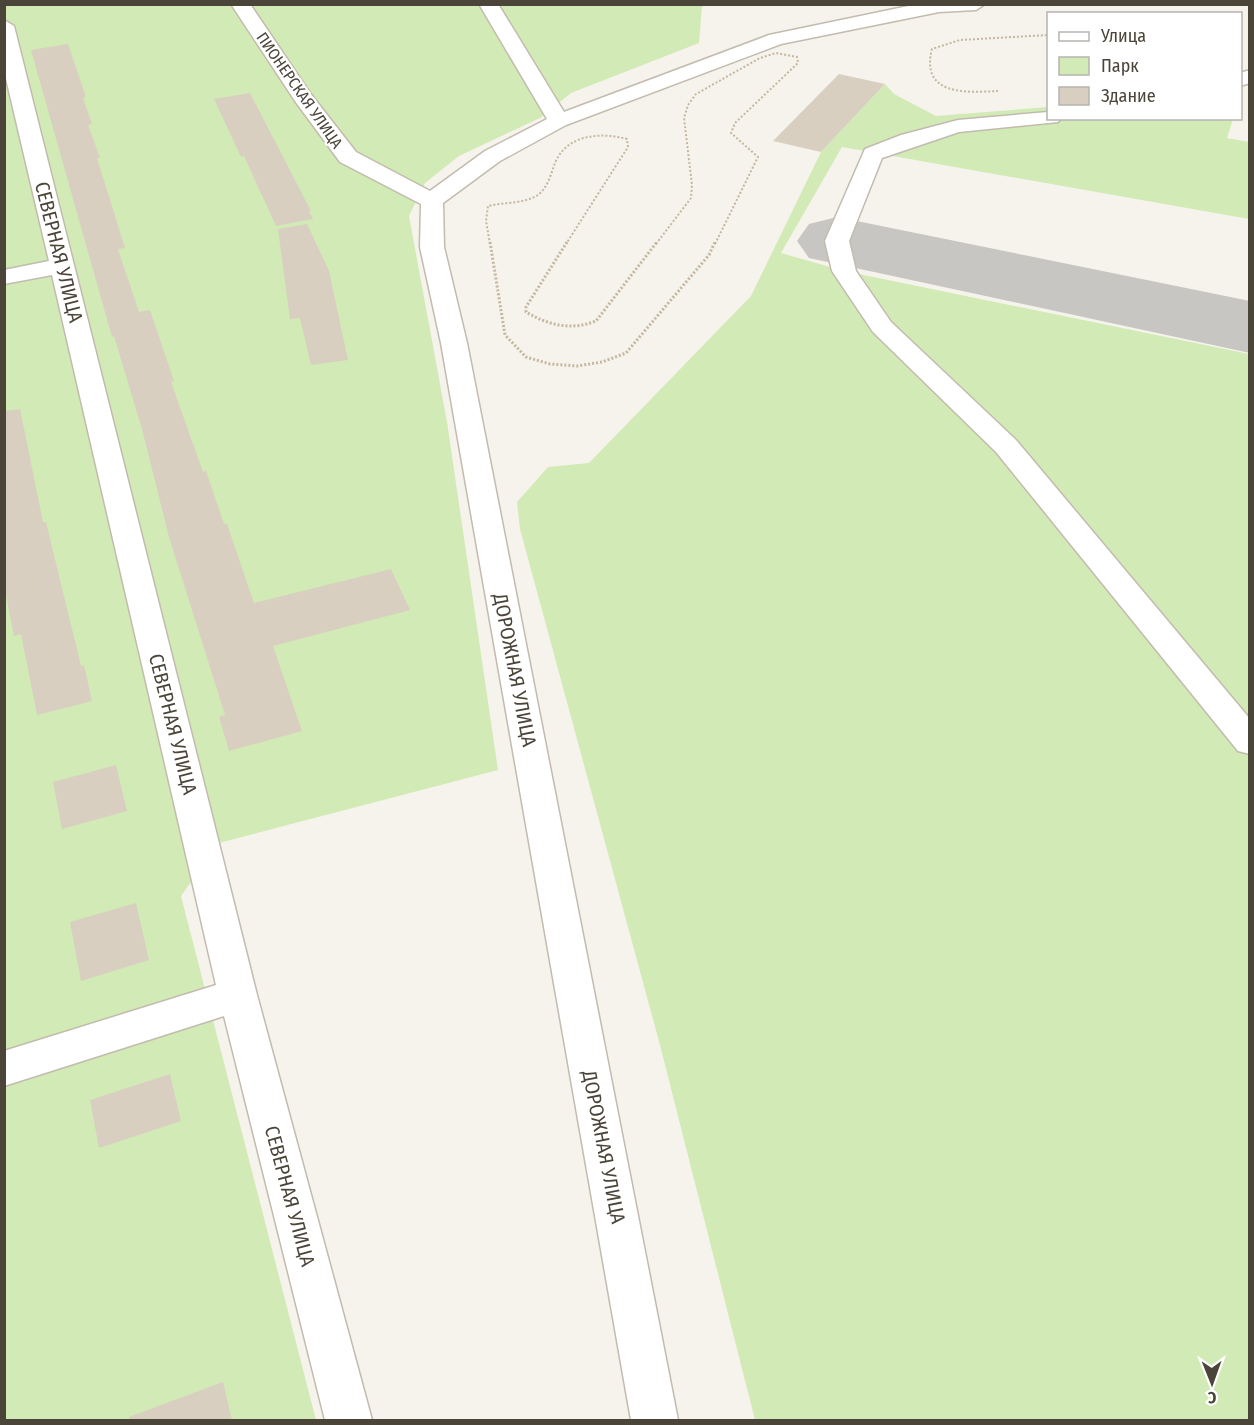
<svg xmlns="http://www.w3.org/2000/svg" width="1254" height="1425" viewBox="0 0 1254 1425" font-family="'Fira Sans Condensed',sans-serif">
  <rect width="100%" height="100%" fill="#f6f3ec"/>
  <!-- green -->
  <path fill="#d2eab5" d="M5,5H705L702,7L699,43L571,93L540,118L459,156L425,183L409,216L447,422L498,770L219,843L181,896L316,1420H5Z
    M885,84L894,94L936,116L1048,107V118L1233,119L1227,138L1249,142V219L842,147L781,253L844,271L1249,354V1420H755L660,1045L520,529L517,502L548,467L589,463L751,296L821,152Z"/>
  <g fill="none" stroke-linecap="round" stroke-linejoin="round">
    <!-- taxiway -->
    <path fill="#c8c6c3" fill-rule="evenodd" d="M837,217L1250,301V353L809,258L797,241L809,224Z"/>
  </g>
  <!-- building -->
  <path fill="#d8cfc1" d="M68,44L86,97L83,98L92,124L88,125L100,158H97L125,248L118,249L139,312L150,310L174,381L171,382L203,472L206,471L224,524H227L254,603L391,569L410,610L273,646L302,731L229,751L219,717L225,715L169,537L142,429L114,336L112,337L31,50Z
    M839,74L885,84L821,152L773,141Z
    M250,93L311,211H309L313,219L276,226L244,156L241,157L214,99Z
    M307,224L329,271L348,360L311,365L300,318L290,319L278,229Z
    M20,409L43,522H46L81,666L84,665L92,701L37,715L21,634L14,636L4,585V411Z
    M116,765L127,811L62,829L53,782Z
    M136,903L149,960L81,981L70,922Z
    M170,1074L181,1121L99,1148L90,1100Z
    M223,1382L232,1420H129V1417Z"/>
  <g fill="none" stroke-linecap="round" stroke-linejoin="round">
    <!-- minor casing -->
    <g stroke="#c2bbae" stroke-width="3">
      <path id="minor" d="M231,4H250L310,93L356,152L430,191L485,151L547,119L479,4H498L564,112L769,35L918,4H985L976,10L939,12L781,44L566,125L500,161L443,203L444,247L467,343L678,1420H631L441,343L420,247L421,204L340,162L295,101Z
        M4,20L14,26L257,995L372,1420H325L224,1016L4,1086V1051L216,985L52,275L4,284V270L49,261L4,70Z
        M1250,70V83L1240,86V73Z
        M1048,112V118H1061L1058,122L959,132L882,158L849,241L856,271L891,322L1016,440L1250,719V754L1238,751L996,452L873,332L832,271L825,241L865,149L901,135L958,120Z"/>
    </g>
    <!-- path-far1 -->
    <path stroke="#c4b79f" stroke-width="2" stroke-dasharray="2 2" stroke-linecap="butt" d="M998,91C965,93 920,95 932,49L960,40L1048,35
      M490,244L486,221L488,206C504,202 524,204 538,195C548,187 551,174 555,163C567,134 601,132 627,139L628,147L566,244
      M656,244L691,198L692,185L684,118L688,105L696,94L760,58L776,53L797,57L798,63L735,123L731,133L758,157L715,244"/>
    <!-- path -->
    <path stroke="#c4b79f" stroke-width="3" stroke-dasharray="2 2" stroke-linecap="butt" d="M490,242L505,335L526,357L550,364L577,366L602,362L626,353L709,255L715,242
      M567,242L526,307V312C548,325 571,331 596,321L657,242"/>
    <!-- minor -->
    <use href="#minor" fill="#fff" fill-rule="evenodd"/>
  </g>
  <g text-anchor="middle" stroke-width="4.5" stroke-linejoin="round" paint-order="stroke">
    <!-- far-street labels -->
    <g font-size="16" fill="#4b4439" stroke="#fff">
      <text transform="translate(300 90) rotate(55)" y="6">ПИОНЕРСКАЯ УЛИЦА</text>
    </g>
    <!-- street labels -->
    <g font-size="20" fill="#4b4439" stroke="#fff">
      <text transform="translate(59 252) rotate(76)" y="7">СЕВЕРНАЯ УЛИЦА</text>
      <text transform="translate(515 670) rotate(79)" y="7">ДОРОЖНАЯ УЛИЦА</text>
      <text transform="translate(173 724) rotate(76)" y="7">СЕВЕРНАЯ УЛИЦА</text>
      <text transform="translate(604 1147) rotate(79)" y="7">ДОРОЖНАЯ УЛИЦА</text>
      <text transform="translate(290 1196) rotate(75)" y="7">СЕВЕРНАЯ УЛИЦА</text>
    </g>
  </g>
  <!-- border -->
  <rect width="1254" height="1425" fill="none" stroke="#4b4439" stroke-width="12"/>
  <!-- legend -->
  <rect x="1047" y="12" width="195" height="108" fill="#ffffff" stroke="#b7b4b0" stroke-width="1.5"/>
  <rect x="1059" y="32" width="30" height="9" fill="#ffffff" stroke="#b7b4b0" stroke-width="1.5"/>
  <text x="1101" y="42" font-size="18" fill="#4b4439">Улица</text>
  <rect x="1059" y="57" width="30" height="18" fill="#d2eab5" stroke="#b7b4b0" stroke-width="1.5"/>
  <text x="1101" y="72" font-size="18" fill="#4b4439">Парк</text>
  <rect x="1059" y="87" width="30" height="18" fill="#d8cfc1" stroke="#b7b4b0" stroke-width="1.5"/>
  <text x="1101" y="102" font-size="18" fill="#4b4439">Здание</text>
  <!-- north arrow -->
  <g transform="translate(1212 1383) rotate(179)" stroke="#ffffff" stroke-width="4.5" paint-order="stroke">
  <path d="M0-4.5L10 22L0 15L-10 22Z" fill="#4b4439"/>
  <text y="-9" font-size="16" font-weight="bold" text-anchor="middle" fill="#4b4439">С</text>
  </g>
</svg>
